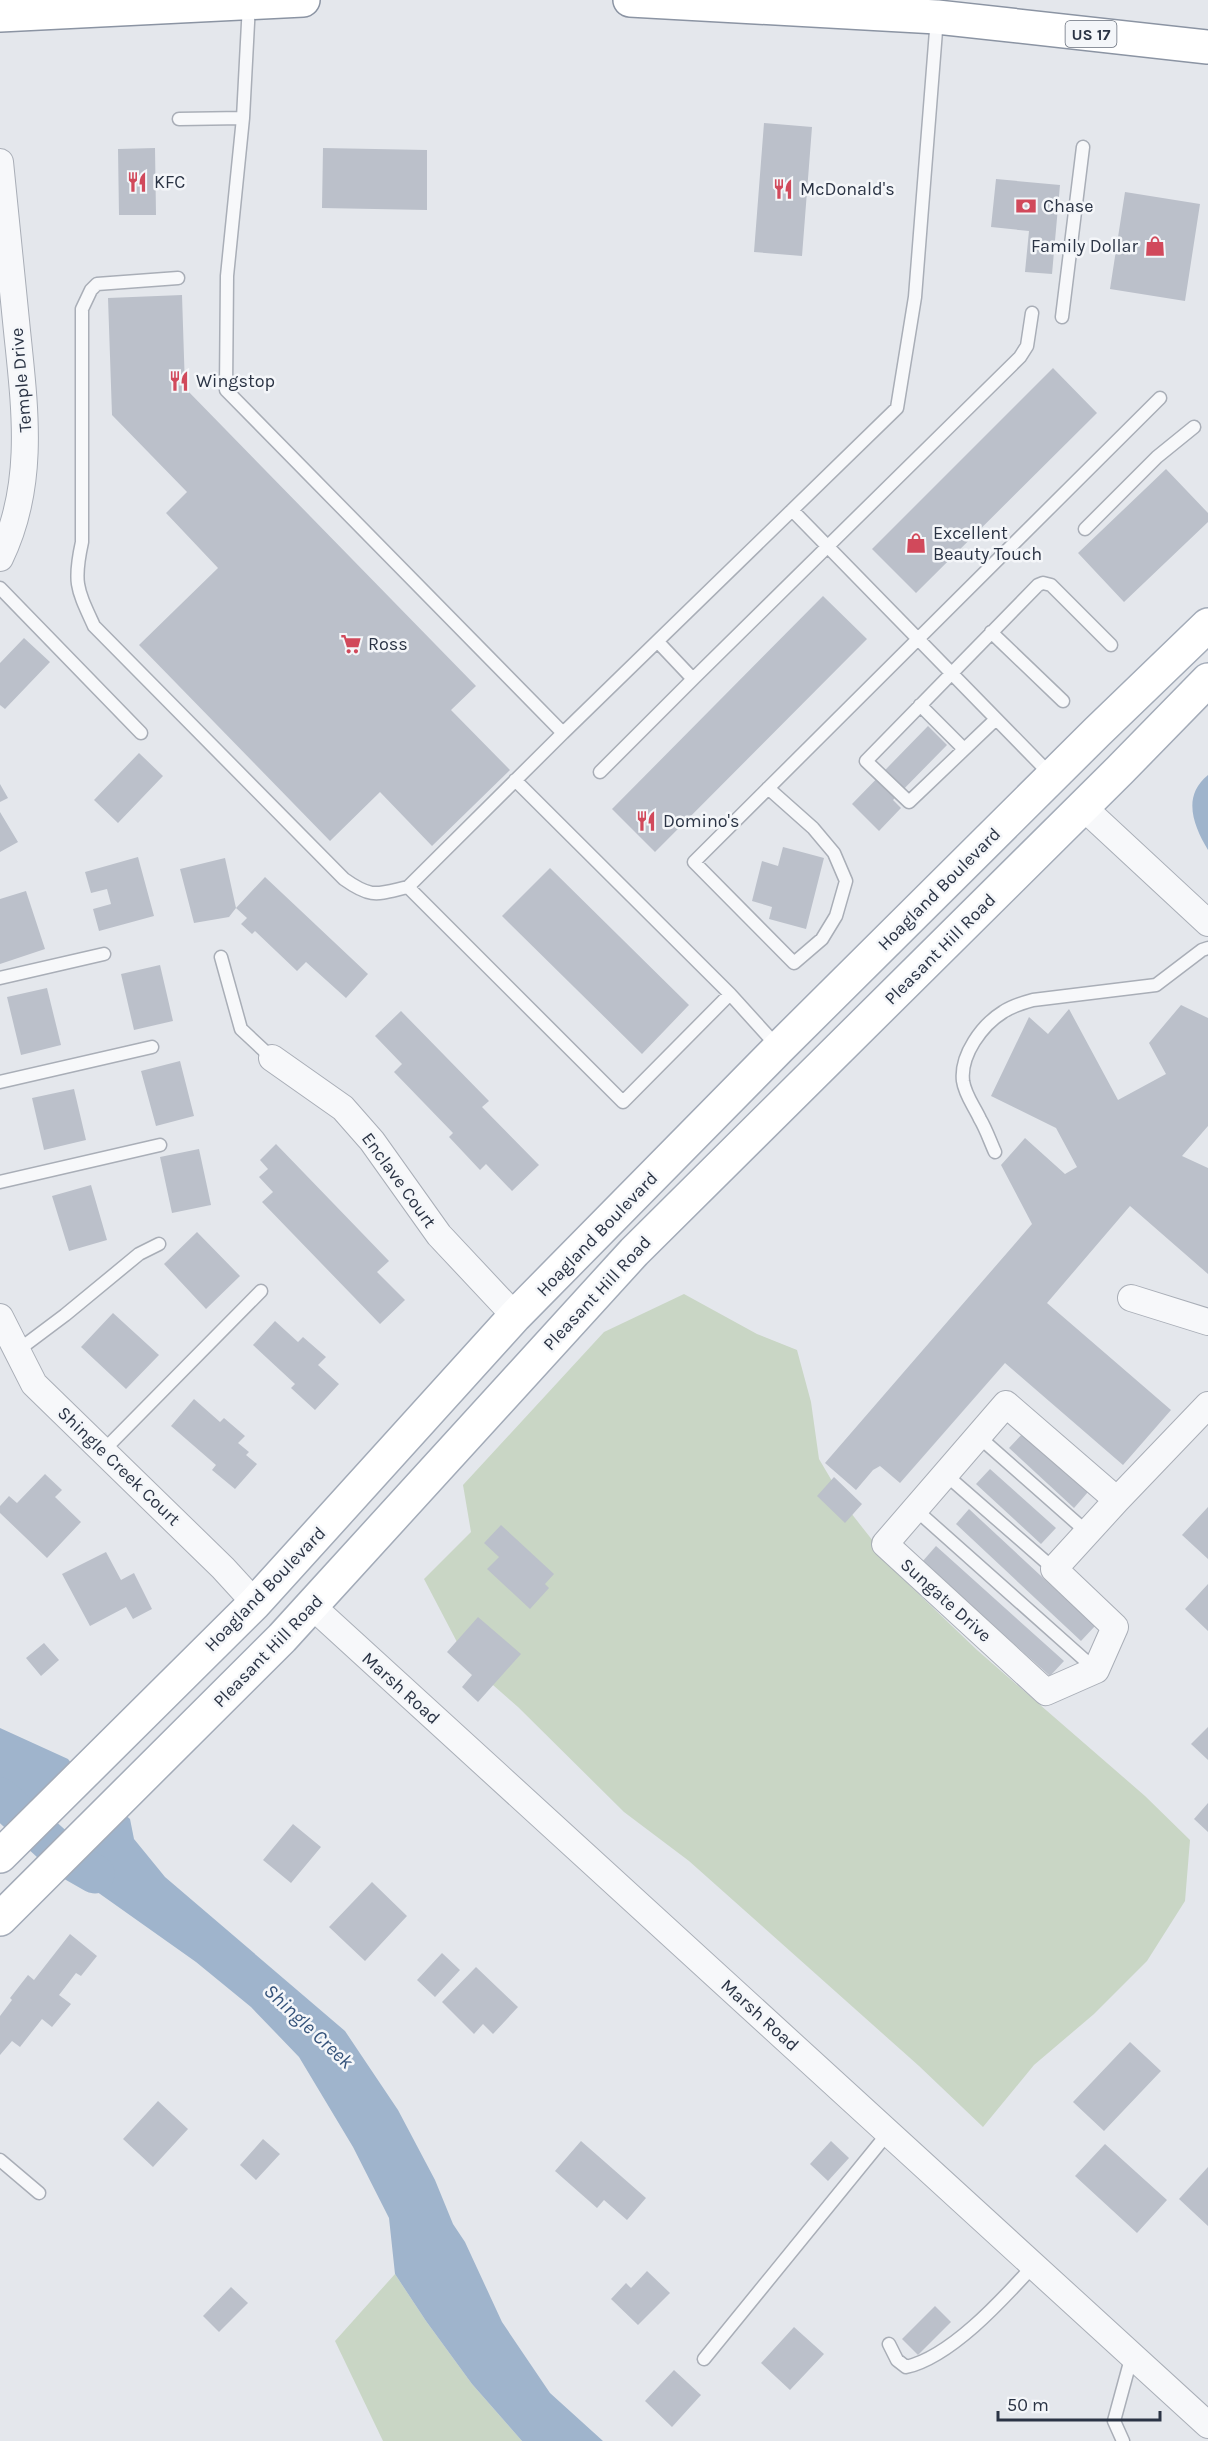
<svg xmlns="http://www.w3.org/2000/svg" width="1208" height="2441" viewBox="0 0 1208 2441" font-family="Karla,sans-serif">
  <rect width="100%" height="100%" fill="#e4e7ec"/>
  <!-- green -->
  <path fill="#c9d6c5" d="M684,1294L757,1334L797,1350L811,1402L819,1459L851,1513L902,1578L977,1650L1145,1796L1190,1840L1185,1901L1147,1961L1094,2014L1034,2065L983,2127L919,2066L689,1861L624,1812L518,1707L468,1663L424,1579L471,1532L463,1485L604,1332Z
    M395,2274L426,2321L472,2384L522,2441H383L335,2341Z"/>
  <!-- water -->
  <path fill="#9fb4cc" d="M1208,775V850C1193,825 1182,796 1208,775Z
    M0,1728L68,1759L74,1767L23,1817L0,1787Z
    M123,1813L130,1819L134,1839L165,1877L345,2031L398,2110L435,2180L453,2224L465,2242L502,2322L550,2393L603,2441H522L472,2384L426,2321L395,2274L389,2218L353,2147L299,2057L251,2007L196,1962L93,1889L70,1867Z"/>
  <g fill="none" stroke-linecap="round" stroke-linejoin="round">
    <!-- river -->
    <path stroke="#9fb4cc" stroke-width="39" d="M0,1797L67,1858L95,1874"/>
  </g>
  <!-- building -->
  <path fill="#bbc0ca" d="M764,123L812,127L802,256L754,252Z
    M155,148L156,215H119L118,149Z
    M323,148L427,150V210L322,208Z
    M996,179L1060,185L1052,274L1025,272L1029,231L991,227Z
    M1125,192L1200,204L1185,301L1110,289Z
    M182,295L185,388L476,686L451,710L510,770L432,846L380,792L330,841L139,645L218,568L166,513L187,492L112,415L108,298Z
    M1053,368L1097,413L916,593L872,549Z
    M1166,469L1208,513V522L1124,602L1078,553Z
    M823,596L867,639L655,852L612,809Z
    M24,638L50,662L5,709L0,705V663Z
    M928,726L947,745L893,800L901,808L879,831L852,804Z
    M139,753L163,776L118,823L94,800Z
    M0,784L8,798L0,802Z
    M0,812L18,842L0,852Z
    M783,847L824,858L806,929L769,919L772,907L752,901L762,861L778,866Z
    M138,857L154,916L99,931L93,909L111,904L107,889L91,893L85,872Z
    M225,858L236,908L229,917L194,923L180,869Z
    M550,868L689,1005L642,1054L502,916Z
    M265,877L368,974L346,998L306,962L297,971L255,931L252,934L241,924L247,918L236,908Z
    M26,891L45,949L0,964V899Z
    M160,965L173,1021L134,1030L121,974Z
    M47,988L61,1045L21,1055L7,997Z
    M1181,1005L1208,1018V1126L1182,1156L1208,1168V1274L1130,1206L1047,1303L1171,1410L1123,1465L1005,1363L900,1483L880,1466L873,1470L856,1490L825,1463L1032,1224L1001,1165L1025,1138L1065,1174L1077,1167L1056,1128L991,1096L1029,1017L1048,1034L1069,1009L1118,1100L1166,1074L1149,1043Z
    M401,1011L489,1101L482,1107L539,1165L512,1191L486,1164L480,1170L449,1137L453,1133L394,1072L402,1064L375,1036Z
    M180,1061L194,1116L156,1126L141,1071Z
    M74,1089L86,1140L44,1150L32,1098Z
    M276,1144L389,1261L377,1272L405,1300L380,1324L262,1202L273,1192L259,1177L268,1169L260,1160Z
    M199,1149L211,1205L172,1213L160,1157Z
    M91,1185L107,1240L69,1251L52,1196Z
    M197,1232L240,1276L206,1309L164,1264Z
    M113,1313L159,1355L126,1389L81,1347Z
    M275,1321L298,1342L303,1337L326,1357L318,1365L339,1384L315,1410L291,1388L295,1384L253,1345Z
    M194,1399L220,1422L224,1418L245,1436L238,1443L249,1452L246,1455L257,1464L235,1489L212,1470L216,1465L171,1426Z
    M1024,1432L1088,1492L1074,1508L1009,1448Z
    M990,1469L1056,1528L1041,1544L976,1484Z
    M45,1474L62,1490L55,1497L81,1522L47,1558L0,1513V1506L9,1496L17,1503Z
    M834,1477L862,1504L845,1523L817,1496Z
    M1208,1507V1559L1182,1535Z
    M969,1509L1095,1626L1081,1641L956,1524Z
    M501,1525L554,1574L545,1584L549,1588L530,1609L487,1569L499,1557L484,1543Z
    M936,1546L1064,1661L1050,1676L922,1562Z
    M106,1552L121,1580L134,1573L152,1609L133,1619L126,1607L90,1626L62,1574Z
    M1208,1584V1631L1185,1609Z
    M478,1617L521,1654L478,1702L462,1687L472,1675L447,1652Z
    M44,1643L59,1660L41,1676L26,1658Z
    M1208,1727V1760L1191,1744Z
    M1208,1803V1832L1194,1819Z
    M293,1824L321,1847L291,1883L263,1860Z
    M372,1882L407,1916L365,1961L329,1927Z
    M70,1934L97,1956L81,1976L76,1973L59,1995L71,2004L52,2027L42,2019L20,2047L12,2041L0,2055V2016L12,2000L10,1998L28,1975L34,1980Z
    M442,1953L460,1970L435,1997L417,1980Z
    M476,1967L518,2007L493,2034L483,2024L474,2034L442,2002Z
    M1130,2042L1161,2071L1104,2131L1073,2102Z
    M158,2101L188,2129L153,2167L123,2139Z
    M263,2139L280,2154L256,2180L240,2165Z
    M581,2141L646,2198L627,2220L604,2200L597,2208L555,2171Z
    M831,2141L849,2158L828,2181L810,2164Z
    M1105,2144L1167,2200L1137,2233L1075,2176Z
    M1208,2167V2226L1179,2199Z
    M647,2271L670,2293L638,2325L611,2299L626,2283L631,2288Z
    M231,2287L248,2303L219,2332L203,2316Z
    M935,2306L951,2322L918,2355L902,2339Z
    M794,2327L824,2354L790,2390L761,2363Z
    M674,2370L701,2395L672,2427L645,2401Z"/>
  <g fill="none" stroke-linecap="round" stroke-linejoin="round">
    <!-- service casing -->
    <g stroke="#a9aeb7" stroke-width="15">
      <path id="service" d="M249,4L243,118L227,276L226,390L563,733L897,408L915,297L937,18
        M179,119L243,118
        M178,278L97,284L91,290L82,309V542C73,583 77,589 94,626L344,879C372,899 377,894 408,887
        M1062,317L1083,147
        M792,510L1052,776
        M1085,529L1157,457L1194,427
        M0,588L141,733
        M991,632L1063,701
        M693,679L1020,357L1027,346L1032,313
        M920,705L964,749
        M996,719L909,802L866,761L1038,585L1043,583L1051,585L1111,645
        M563,733L408,887L623,1102L730,994
        M600,772L693,679L658,642
        M515,780L730,994L778,1047
        M768,788L813,828L834,853L846,881L836,916L822,939L794,963L694,862L1160,398
        M221,957L241,1029L272,1058
        M0,978L104,954
        M0,1082L152,1047
        M995,1152C990,1141 986,1129 980,1119C974,1106 965,1095 963,1081C960,1055 982,1025 1003,1012C1012,1006 1022,1003 1033,1000L1156,985L1202,950L1208,948
        M0,1182L160,1145
        M17,1351L65,1315L139,1254L159,1244
        M978,1436L1088,1533
        M103,1451L261,1291
        M945,1474L1054,1569
        M915,1509L1096,1670
        M0,2160L39,2193
        M889,2344L897,2360L906,2367C951,2357 1003,2299 1034,2265
        M704,2359L888,2133
        M1123,2441L1114,2421L1132,2355"/>
    </g>
    <!-- minor casing -->
    <g stroke="#a9aeb7" stroke-width="28">
      <path id="minor" d="M0,162C5,215 11,268 16,321C24,402 37,482 0,558
        M1083,807L1208,923
        M272,1058L343,1108L372,1141L439,1235L515,1316
        M1131,1298L1208,1322
        M0,1317L34,1384L223,1568L255,1603
        M1117,1500L1006,1404L885,1544L1046,1692L1096,1670L1115,1627L1054,1569L1117,1500L1208,1405
        M312,1606L1208,2425"/>
    </g>
    <!-- primary casing -->
    <g stroke="#a3abb8" stroke-width="36">
      <path id="primary" d="M0,1856L255,1603L515,1316L779,1048L1097,732L1208,625
        M0,1919L282,1638L634,1252L1120,770L1208,680"/>
    </g>
    <!-- trunk casing -->
    <g stroke="#8b94a3" stroke-width="36">
      <path id="trunk" d="M630,0L937,17L1208,47
        M0,15L303,0"/>
    </g>
    <!-- service -->
    <use href="#service" stroke="#f7f8fa" stroke-width="12"/>
    <!-- minor -->
    <use href="#minor" stroke="#f7f8fa" stroke-width="26"/>
    <!-- primary -->
    <use href="#primary" stroke="#fff" stroke-width="33"/>
    <!-- trunk -->
    <use href="#trunk" stroke="#fff" stroke-width="33"/>
  </g>
  <!-- icons -->
  <defs>
    <g id="restaurant-bare" transform="scale(1.62)"><path d="M-5-6h1v4h1v-4h1v4h1v-4h1v5L-1.5 .5V6h-2V.5L-5-1ZM5-6V6H3V1.5H1.5Q1.5-4 5-6Z" fill="#d1495b" stroke="#f4f6f9" stroke-width="2.5" paint-order="stroke"/></g>
    <g id="bank-bare" transform="scale(1.62)"><path d="M-6-4H6V4H-6ZM0-2.3a2.3 2.3 0 1 0 0 4.6a2.3 2.3 0 1 0 0-4.6Z" fill="#d1495b" stroke="#f4f6f9" stroke-width="2.5" paint-order="stroke"/></g>
    <g id="shop-bare" transform="scale(1.62)"><path d="M-5-2.5h2.3a2.7 3.5 0 0 1 5.4 0H5L5.5 6h-11ZM-1.5-2.5h3a1.5 2.3 0 0 0-3 0Z" fill="#d1495b" stroke="#f4f6f9" stroke-width="2.5" paint-order="stroke"/></g>
    <g id="supermarket-bare" transform="scale(1.62)"><path d="M-6-5.5h2.5l.6 2H6L4.5 2H-2.5L-4.4-4H-6ZM-1.5 3.2a1.3 1.3 0 1 0 .1 0ZM3 3.2a1.3 1.3 0 1 0 .1 0Z" fill="#d1495b" stroke="#f4f6f9" stroke-width="2.5" paint-order="stroke"/></g>
  </defs>
  <g fill-rule="evenodd">
    <use href="#restaurant-bare" x="137" y="182"/>
    <use href="#restaurant-bare" x="783" y="189"/>
    <use href="#bank-bare" x="1026" y="206"/>
    <use href="#shop-bare" x="1155" y="246"/>
    <use href="#restaurant-bare" x="179" y="381"/>
    <use href="#shop-bare" x="916" y="543"/>
    <use href="#supermarket-bare" x="351" y="644"/>
    <use href="#restaurant-bare" x="646" y="821"/>
  </g>
  <g text-anchor="middle" stroke-width="5" stroke-linejoin="round" paint-order="stroke">
    <!-- shield labels -->
    <rect fill="#f4f6f9" stroke="#676e7b" stroke-width="1.5" x="1065.5" y="21" width="51" height="26" rx="4.5"/>
    <g font-size="16" font-weight="bold" fill="#2b3445">
      <text x="1091" y="40">US 17</text>
    </g>
    <!-- poi labels -->
    <g font-size="18" fill="#2b3445" stroke="#f4f6f9" text-anchor="start">
      <text x="154" y="188">KFC</text>
      <text x="800" y="195">McDonald's</text>
      <text x="1043" y="212">Chase</text>
      <text x="1138" y="252" text-anchor="end">Family Dollar</text>
      <text x="196" y="387">Wingstop</text>
      <text x="933" y="539">Excellent<tspan x="933" dy="21">Beauty Touch</tspan></text>
      <text x="368" y="650">Ross</text>
      <text x="663" y="827">Domino's</text>
    </g>
    <!-- street labels -->
    <g font-size="18" fill="#2b3445" stroke="#f4f6f9">
      <text transform="translate(21 380) rotate(-95)" y="6">Temple Drive</text>
      <text transform="translate(939 889) rotate(-45)" y="6">Hoagland Boulevard</text>
      <text transform="translate(940 949) rotate(-45)" y="6">Pleasant Hill Road</text>
      <text transform="translate(399 1180) rotate(54)" y="6">Enclave Court</text>
      <text transform="translate(597 1234) rotate(-46)" y="6">Hoagland Boulevard</text>
      <text transform="translate(597 1293) rotate(-47)" y="6">Pleasant Hill Road</text>
      <text transform="translate(119 1466) rotate(44)" y="6">Shingle Creek Court</text>
      <text transform="translate(265 1589) rotate(-46)" y="6">Hoagland Boulevard</text>
      <text transform="translate(946 1600) rotate(42)" y="6">Sungate Drive</text>
      <text transform="translate(268 1651) rotate(-46)" y="6">Pleasant Hill Road</text>
      <text transform="translate(401 1688) rotate(42)" y="6">Marsh Road</text>
      <text transform="translate(760 2015) rotate(42)" y="6">Marsh Road</text>
    </g>
    <!-- water labels -->
    <g font-size="20" font-style="italic" fill="#34527a" stroke="#f4f6f9">
      <text transform="translate(309 2026) rotate(43)" y="7">Shingle Creek</text>
    </g>
  </g>
  <!-- scale -->
  <path d="M998 2411v9h162v-9" fill="none" stroke="#2b3445" stroke-width="3"/>
  <text x="1007" y="2411" font-size="18" fill="#2b3445" stroke="#f4f6f9" stroke-width="4.5" paint-order="stroke">50 m</text>
</svg>
